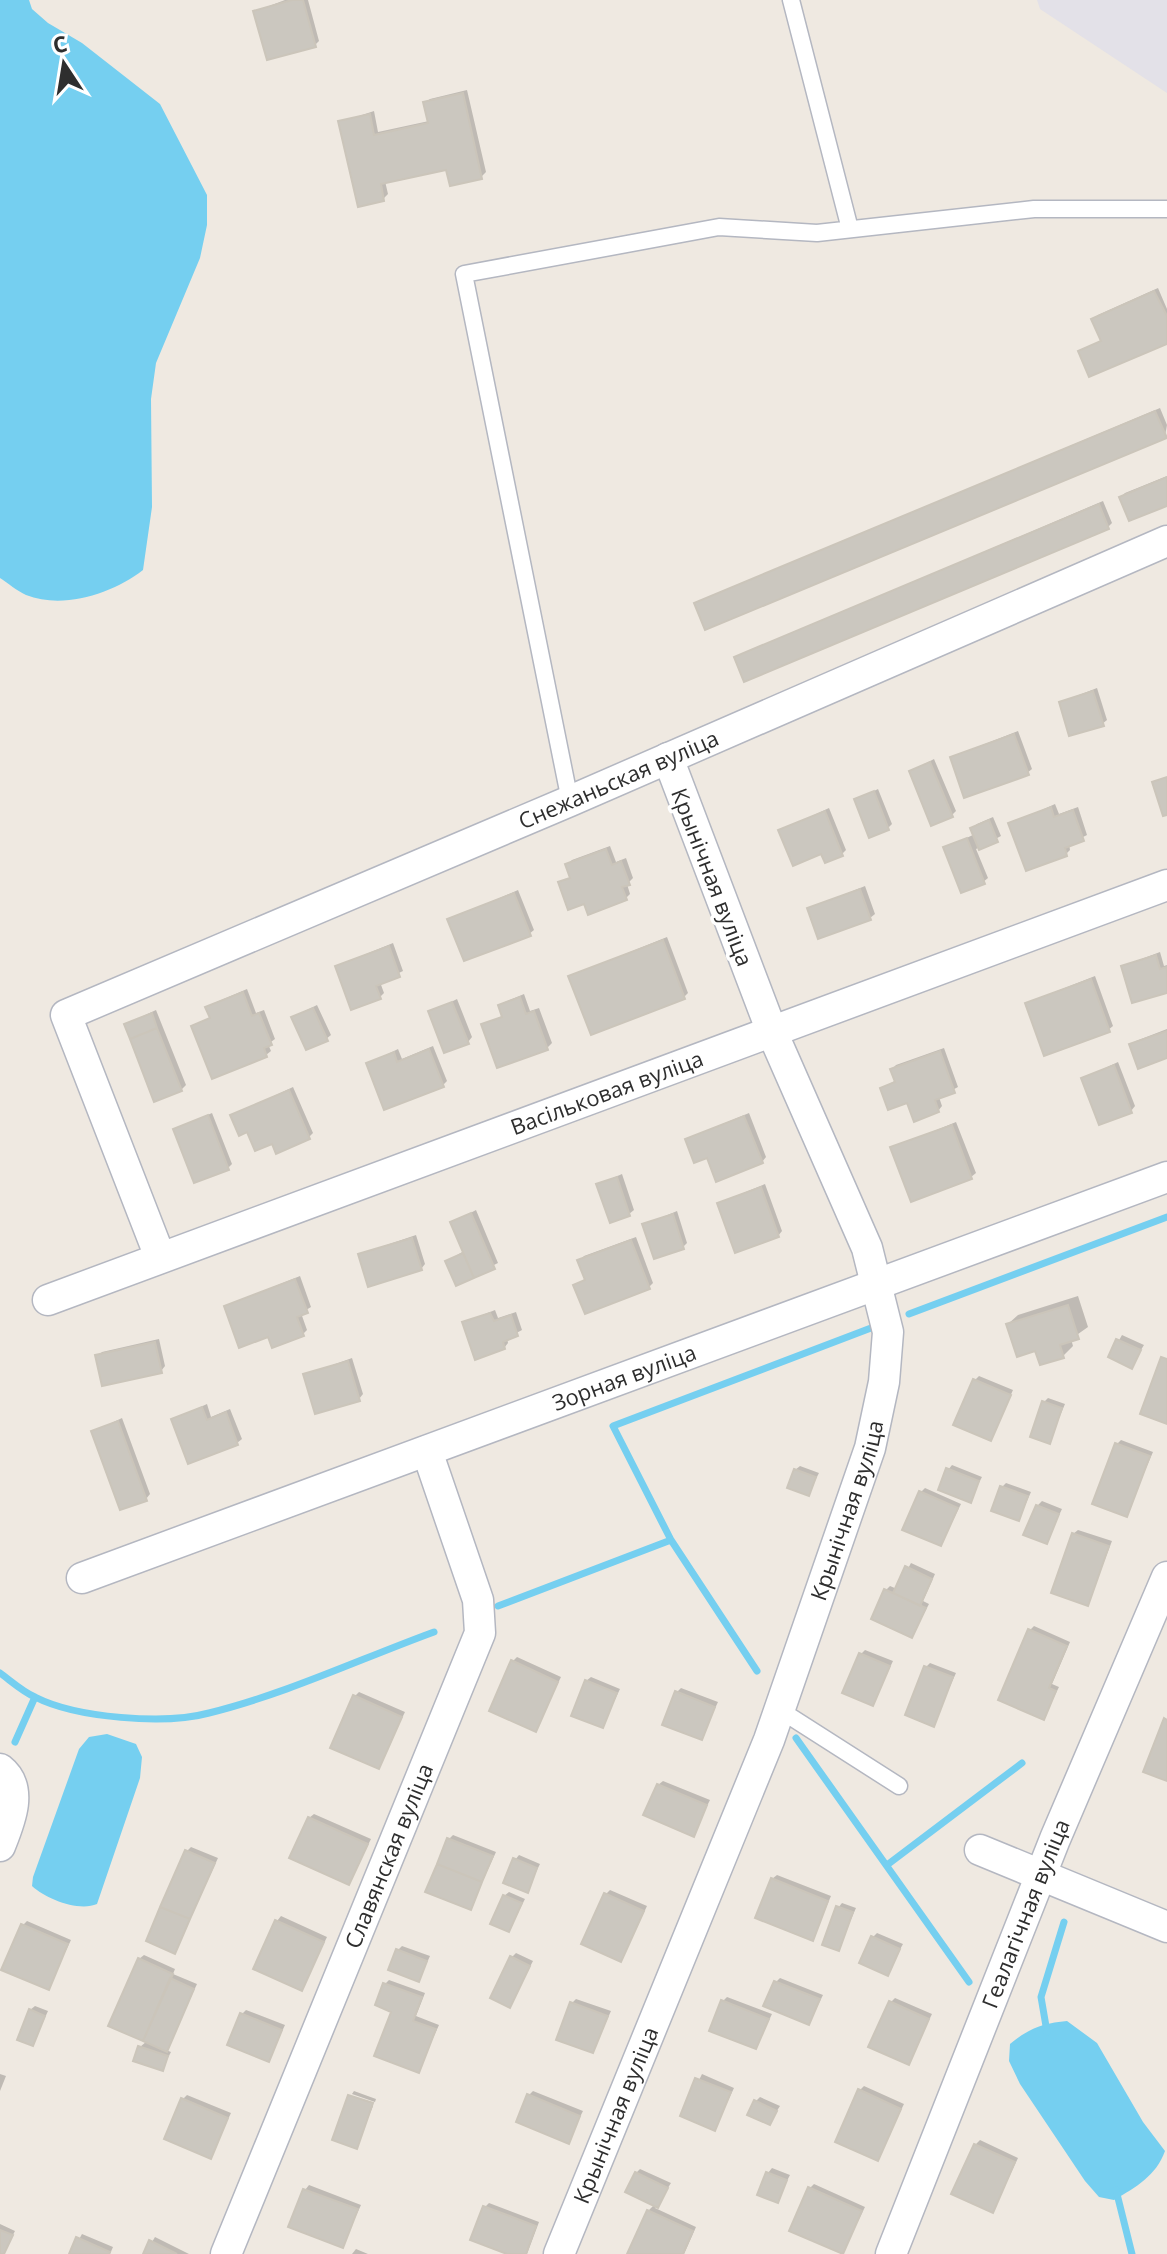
<svg xmlns="http://www.w3.org/2000/svg" width="1167" height="2254" viewBox="0 0 1167 2254" font-family="'Open Sans',sans-serif">
  <rect width="100%" height="100%" fill="#efe9e1"/>
  <!-- industrial -->
  <path fill="#e3e1e8" d="M1037,0H1167V93L1040,9Z"/>
  <!-- water -->
  <path fill="#75cff0" d="M0,0H29L32,9L48,23L82,43L160,104L207,195V225L200,258L156,363L151,399L152,507L143,570C113,593 64,610 26,595C17,591 8,583 0,578Z
    M107,1734L136,1744L142,1757L140,1778L97,1904C79,1912 46,1899 32,1886L33,1877L79,1749L89,1737Z
    M1067,2021L1097,2043L1143,2122L1165,2151C1156,2176 1136,2187 1114,2200L1099,2197L1085,2181L1020,2084L1009,2061L1010,2044C1028,2029 1043,2023 1067,2021Z"/>
  <!-- shadow -->
  <path fill="#0003" d="M285,0H308L319,41L315,45L256,11Z
    M467,90L486,172L481,177L448,167L385,181L388,194L383,199L341,122L374,111L378,132L429,121L425,103L430,99Z
    M1158,288L1167,309V342L1080,351L1102,340L1093,319L1098,315Z
    M1160,408L1167,425L1165,436L696,604Z
    M1167,476V503L1121,497L1125,493Z
    M1103,501L1112,523L1108,527L736,658Z
    M1097,688L1107,720L1102,724L1061,702Z
    M1018,731L1032,769L1027,773L952,757Z
    M934,759L956,811L952,815L911,771Z
    M878,789L892,824L888,828L856,800Z
    M1055,804L1059,814L1078,807L1087,835L1069,844L1070,850L1066,854L1011,824Z
    M829,808L846,850L842,854L822,851L780,831Z
    M993,817L1001,836L976,849L988,878L983,882L945,848L975,834L972,828L977,824Z
    M610,846L616,862L626,858L633,878L627,884L630,894L626,898L585,902L560,883L572,876L568,864L572,860Z
    M865,886L875,914L870,918L809,909Z
    M518,890L534,930L529,934L450,920Z
    M667,937L688,993L684,997L571,976Z
    M393,943L403,971L380,982L384,993L380,997L337,966Z
    M1160,952L1164,966L1167,965V991L1123,966Z
    M1095,976L1113,1026L1108,1030L1027,1003Z
    M247,989L256,1013L264,1010L275,1039L268,1044L271,1051L266,1055L194,1026L211,1017L208,1008L212,1004Z
    M524,994L530,1011L539,1008L552,1043L547,1048L484,1025L504,1015L501,1006L505,1002Z
    M457,999L472,1037L468,1042L431,1012Z
    M317,1005L331,1035L326,1039L293,1017Z
    M156,1010L186,1085L181,1090L126,1024Z
    M1167,1029V1056L1131,1045L1136,1041Z
    M433,1046L447,1081L442,1086L368,1064L398,1049L402,1059Z
    M944,1048L958,1087L939,1097L942,1106L938,1111L883,1088L896,1080L892,1069L896,1065Z
    M1118,1062L1135,1106L1131,1111L1084,1078Z
    M293,1087L313,1133L309,1137L277,1151L273,1142L248,1130L232,1116Z
    M212,1113L232,1164L228,1168L176,1129Z
    M749,1113L766,1157L762,1162L708,1155L687,1139Z
    M956,1122L976,1173L971,1177L893,1148Z
    M622,1174L634,1210L629,1214L599,1184Z
    M765,1184L782,1231L778,1236L719,1203Z
    M476,1210L498,1263L457,1283L447,1261L464,1251L452,1223Z
    M677,1211L687,1243L683,1247L644,1225Z
    M416,1235L425,1264L421,1269L360,1254Z
    M636,1237L653,1283L649,1287L576,1285L586,1278L580,1261L584,1256Z
    M300,1276L311,1307L301,1313L307,1330L303,1334L269,1335L226,1306Z
    M1078,1296L1088,1327L1071,1339L1073,1346L1063,1356L1036,1349L1008,1324L1018,1315Z
    M495,1310L498,1318L516,1312L522,1330L507,1338L508,1343L504,1348L465,1322Z
    M1122,1335L1144,1345L1131,1366L1110,1356Z
    M159,1339L165,1366L161,1371L98,1356L102,1352Z
    M352,1358L363,1394L359,1399L305,1375Z
    M979,1376L1013,1390L991,1439L975,1380Z
    M1048,1398L1065,1404L1049,1442L1044,1402Z
    M207,1404L211,1417L230,1409L242,1439L237,1443L174,1419Z
    M122,1418L150,1494L146,1499L93,1432Z
    M1121,1440L1153,1452L1126,1514L1117,1444Z
    M952,1465L982,1477L970,1500L948,1470Z
    M800,1466L819,1473L808,1494L795,1470Z
    M1006,1483L1031,1492L1019,1519L1002,1487Z
    M925,1488L961,1504L941,1544L921,1492Z
    M1042,1501L1062,1509L1046,1542L1037,1506Z
    M1078,1530L1112,1541L1088,1603L1073,1534Z
    M911,1563L935,1574L923,1601L929,1604L912,1636L886,1590L890,1586L897,1589Z
    M1034,1626L1070,1642L1052,1684L1059,1687L1044,1717L1029,1631Z
    M865,1650L893,1661L873,1703L861,1654Z
    M517,1657L561,1677L535,1730L513,1661Z
    M930,1663L956,1673L933,1724L926,1667Z
    M591,1677L620,1689L602,1726L586,1681Z
    M681,1688L718,1702L701,1738L677,1692Z
    M359,1692L405,1712L378,1767L355,1696Z
    M663,1781L710,1800L693,1834L658,1785Z
    M314,1814L371,1839L349,1883L309,1818Z
    M453,1835L496,1852L470,1908L449,1839Z
    M191,1847L218,1858L175,1951L187,1851Z
    M519,1855L540,1864L527,1890L515,1860Z
    M777,1875L831,1896L813,1938L772,1879Z
    M610,1890L647,1906L621,1960L606,1894Z
    M509,1892L525,1899L509,1930L504,1896Z
    M842,1903L856,1908L838,1949V1908Z
    M281,1916L327,1937L302,1988L277,1921Z
    M27,1921L71,1940L48,1987L22,1926Z
    M877,1933L903,1944L887,1973L873,1937Z
    M402,1946L430,1956L419,1980L398,1950Z
    M516,1953L533,1961L510,2006L512,1957Z
    M144,1955L175,1969L173,1974L197,1984L166,2050L171,2052L162,2069L140,2047L147,2041L139,1959Z
    M780,1978L823,1995L809,2023L776,1982Z
    M389,1980L425,1993L416,2016L439,2025L418,2071L393,2011L385,1984Z
    M727,1997L772,2014L756,2047L723,2001Z
    M895,1998L932,2014L908,2063L891,2002Z
    M576,1999L611,2011L593,2051L572,2003Z
    M35,2006L48,2011L33,2044L30,2010Z
    M246,2010L285,2025L269,2059L242,2014Z
    M0,2074L6,2076L0,2091Z
    M702,2074L734,2088L715,2128L682,2115Z
    M864,2086L904,2104L877,2159L860,2090Z
    M354,2091L376,2099L375,2102L352,2094Z
    M533,2091L583,2111L568,2141L529,2095Z
    M187,2095L231,2113L210,2157L183,2099Z
    M349,2097L373,2106L356,2147Z
    M760,2097L780,2106L769,2123L756,2101Z
    M980,2140L1018,2158L993,2211L975,2145Z
    M772,2168L790,2175L777,2200L768,2173Z
    M640,2169L671,2183L655,2208L696,2227L684,2254H629L648,2211L655,2204L636,2173Z
    M814,2184L865,2207L842,2253L810,2188Z
    M309,2185L361,2205L342,2246L305,2190Z
    M489,2203L539,2222L527,2254H513L485,2207Z
    M0,2224L15,2231L3,2254L0,2252Z
    M82,2234L113,2247L110,2254H71Z
    M155,2237L189,2254H145Z
    M356,2249L368,2254H352Z"/>
  <g fill="none" stroke-linecap="round" stroke-linejoin="round">
    <!-- stream -->
    <path stroke="#75cff0" stroke-width="7" d="M909,1314L1167,1217
      M498,1606L671,1540
      M757,1671L671,1540L613,1426L871,1328
      M0,1673C11,1681 23,1692 35,1697C76,1718 165,1725 209,1713C286,1694 360,1659 434,1632
      M796,1738L969,1982
      M15,1742L35,1697
      M887,1865L1022,1763
      M1047,2032L1041,1997L1064,1922
      M1116,2190L1132,2254"/>
  </g>
  <!-- building -->
  <path fill="#cbc7bf" stroke="#cbc5ba" stroke-width="2" d="M292,0H303L316,47L267,60L253,11Z
    M463,93L482,179L450,186L446,170L381,184L384,201L358,207L338,121L370,114L374,135L428,123L423,102Z
    M1154,291L1167,316V344L1089,377L1078,351L1101,341L1091,319Z
    M1155,411L1167,438L705,630L694,603Z
    M1167,477V506L1129,521L1119,497Z
    M1099,504L1109,529L744,682L734,657Z
    M1093,691L1104,726L1069,736L1059,702Z
    M1014,734L1029,775L964,798L950,757Z
    M930,762L953,817L931,826L909,771Z
    M1167,777V815L1163,816L1152,782Z
    M874,791L889,830L869,838L854,799Z
    M1051,807L1054,817L1073,810L1084,841L1065,848L1067,856L1026,871L1008,823Z
    M825,811L843,856L825,863L821,854L793,866L778,830Z
    M989,820L998,842L979,850L970,828Z
    M967,838L985,884L961,893L943,847Z
    M606,849L612,865L621,861L630,885L622,887L627,900L588,915L584,904L568,910L558,882L570,878L565,864Z
    M860,889L871,920L818,939L807,908Z
    M514,893L531,936L464,961L447,919Z
    M663,940L685,999L591,1035L568,976Z
    M389,946L400,977L376,986L381,999L351,1010L335,966Z
    M1156,955L1160,969L1167,967V993L1132,1003L1121,966Z
    M1091,979L1110,1032L1044,1056L1025,1003Z
    M243,992L252,1016L259,1013L272,1045L264,1048L267,1057L212,1079L191,1026L210,1018L205,1007Z
    M520,997L526,1014L534,1011L548,1050L497,1068L481,1024L502,1017L498,1005Z
    M452,1002L469,1044L444,1053L428,1011Z
    M313,1008L328,1041L306,1050L291,1017Z
    M152,1013L157,1028L130,1039L124,1024Z
    M157,1028L182,1091L154,1102L130,1039Z
    M1167,1031V1058L1138,1069L1129,1044Z
    M429,1049L444,1087L384,1110L366,1063L394,1052L397,1062Z
    M940,1051L955,1093L935,1100L939,1112L914,1122L907,1103L888,1110L880,1088L895,1082L890,1069Z
    M1114,1065L1132,1113L1099,1125L1081,1078Z
    M289,1090L310,1139L276,1154L272,1144L255,1151L247,1132L239,1136L230,1115Z
    M208,1115L229,1170L194,1183L173,1129Z
    M744,1116L763,1163L716,1182L707,1158L694,1163L685,1139Z
    M952,1125L972,1179L911,1202L890,1147Z
    M617,1177L630,1216L610,1223L596,1184Z
    M761,1187L779,1237L735,1253L717,1203Z
    M471,1213L495,1269L474,1278L450,1222Z
    M673,1214L684,1249L654,1259L642,1224Z
    M412,1238L422,1270L368,1287L358,1254Z
    M631,1240L650,1289L585,1314L573,1285L585,1280L577,1260Z
    M463,1253L474,1278L456,1286L445,1261Z
    M295,1279L308,1313L297,1317L304,1336L272,1348L268,1337L239,1348L224,1306Z
    M1068,1305L1079,1339L1060,1345L1064,1358L1040,1365L1035,1351L1017,1357L1006,1324Z
    M490,1313L494,1321L511,1315L518,1336L503,1342L505,1349L475,1360L462,1322Z
    M1116,1339L1141,1350L1132,1369L1108,1357Z
    M155,1342L162,1373L102,1386L95,1355Z
    M1161,1357L1167,1359V1424L1140,1414Z
    M348,1361L360,1401L315,1414L303,1374Z
    M973,1379L1011,1395L991,1441L953,1425Z
    M1042,1401L1062,1408L1050,1444L1030,1437Z
    M202,1407L207,1420L226,1412L238,1445L188,1464L171,1419Z
    M118,1421L147,1501L120,1510L91,1431Z
    M1115,1443L1150,1456L1127,1517L1092,1504Z
    M946,1468L979,1481L971,1503L938,1490Z
    M794,1469L816,1477L809,1496L787,1488Z
    M1000,1486L1028,1496L1019,1521L991,1511Z
    M919,1491L958,1508L941,1546L902,1530Z
    M1036,1505L1059,1514L1047,1544L1023,1535Z
    M1072,1533L1109,1546L1088,1606L1051,1593Z
    M905,1566L932,1579L920,1606L893,1593Z
    M884,1589L926,1608L912,1638L871,1619Z
    M1028,1629L1067,1646L1049,1688L1056,1691L1044,1720L998,1700Z
    M859,1653L890,1666L873,1706L842,1693Z
    M511,1660L558,1682L536,1732L489,1711Z
    M924,1666L953,1677L934,1727L905,1715Z
    M585,1680L617,1693L603,1728L571,1716Z
    M675,1691L715,1707L702,1740L662,1725Z
    M353,1695L402,1717L379,1769L330,1748Z
    M1164,1718L1167,1720V1781L1143,1772Z
    M657,1784L707,1805L694,1837L643,1815Z
    M308,1817L368,1844L349,1885L289,1858Z
    M447,1838L493,1856L482,1882L437,1864Z
    M185,1850L215,1863L190,1919L160,1907Z
    M513,1858L537,1868L528,1893L503,1883Z
    M437,1864L482,1882L471,1910L425,1892Z
    M771,1878L828,1901L813,1941L755,1918Z
    M604,1893L644,1911L621,1962L581,1944Z
    M503,1895L522,1903L509,1932L490,1924Z
    M836,1906L853,1912L839,1951L822,1945Z
    M160,1907L190,1919L175,1954L146,1941Z
    M275,1920L324,1942L302,1991L253,1969Z
    M21,1924L68,1944L49,1990L1,1970Z
    M871,1936L900,1949L888,1976L859,1963Z
    M396,1949L427,1961L419,1982L388,1970Z
    M510,1956L530,1966L510,2008L490,1998Z
    M138,1958L173,1974L143,2041L108,2026Z
    M170,1978L194,1989L167,2052L143,2041Z
    M774,1981L820,1999L809,2025L763,2006Z
    M383,1983L422,1997L413,2021L436,2029L419,2073L374,2056L391,2012L375,2005Z
    M721,2000L769,2019L756,2049L709,2031Z
    M889,2001L929,2019L909,2065L868,2047Z
    M570,2002L608,2016L593,2053L556,2040Z
    M29,2009L45,2016L33,2046L17,2040Z
    M240,2013L282,2030L269,2062L227,2045Z
    M138,2046L168,2056L163,2071L133,2061Z
    M695,2078L731,2092L715,2131L680,2116Z
    M858,2089L901,2109L878,2161L835,2142Z
    M527,2094L580,2116L569,2144L516,2122Z
    M348,2095L373,2103L357,2149L332,2140Z
    M181,2098L228,2118L211,2159L164,2139Z
    M754,2100L777,2111L770,2125L747,2115Z
    M974,2144L1015,2162L993,2213L951,2194Z
    M635,2172L668,2188L658,2208L625,2192Z
    M766,2172L787,2180L778,2203L757,2195Z
    M808,2187L862,2211L843,2254L789,2231Z
    M303,2189L358,2209L343,2248L288,2227Z
    M483,2206L536,2226L526,2254H507L470,2240Z
    M647,2210L693,2231L683,2254H627Z
    M0,2230L13,2235L4,2254H0Z
    M76,2237L110,2252L109,2254H69Z
    M149,2240L177,2254H143Z"/>
  <g fill="none" stroke-linecap="round" stroke-linejoin="round">
    <!-- service casing -->
    <g stroke="#b4b7c1" stroke-width="19">
      <path id="service" d="M791,0L850,229
        M570,801L464,274L719,227L817,233L1034,209H1167
        M780,1710L899,1786"/>
    </g>
    <!-- minor casing -->
    <g stroke="#b4b7c1" stroke-width="33">
      <g id="minor">
        <path id="s1" d="M160,1257L66,1015L570,801L1167,541"/>
        <path id="s2" d="M48,1300L1167,885"/>
        <path id="s3" d="M82,1578L1167,1177"/>
        <path d="M0,1769C24,1788 10,1821 0,1846"/>
        <path d="M980,1850L1167,1927"/>
        <path id="s4" d="M226,2254L480,1633L478,1600L427,1451"/>
        <path id="s5" d="M559,2254L769,1740L870,1448L884,1382L888,1332L867,1248L772,1032L668,758"/>
        <path id="s6" d="M891,2254L1055,1839L1167,1577"/>
      </g>
    </g>
    <!-- service -->
    <use href="#service" stroke="#fff" stroke-width="16"/>
    <!-- minor -->
    <use href="#minor" stroke="#fff" stroke-width="30"/>
  </g>
  <g text-anchor="middle" stroke-width="7" stroke-linejoin="round" paint-order="stroke">
    <!-- street labels -->
    <g font-size="22" fill="#2e2e2e" stroke="#fff">
      <text dy="8" stroke="none"><textPath href="#s1" startOffset="860">Снежаньская вуліца</textPath></text>
      <text transform="translate(712 877) rotate(69)" y="8">Крынічная вуліца</text>
      <text dy="8" stroke="none"><textPath href="#s2" startOffset="596">Васільковая вуліца</textPath></text>
      <text dy="8" stroke="none"><textPath href="#s3" startOffset="578">Зорная вуліца</textPath></text>
      <text dy="8" stroke="none"><textPath href="#s5" startOffset="798">Крынічная вуліца</textPath></text>
      <text dy="8" stroke="none"><textPath href="#s4" startOffset="430">Славянская вуліца</textPath></text>
      <text dy="8" stroke="none"><textPath href="#s6" startOffset="366">Геалагічная вуліца</textPath></text>
      <text dy="8" stroke="none"><textPath href="#s5" startOffset="150">Крынічная вуліца</textPath></text>
    </g>
  </g>
  <!-- north arrow -->
  <g transform="translate(64 64) rotate(348)" stroke="#ffffff" stroke-width="6" paint-order="stroke">
  <path d="M0-6L14 30L0 20L-14 30Z" fill="#2e2e2e"/>
  <text y="-12" font-size="22" font-weight="bold" text-anchor="middle" fill="#2e2e2e">С</text>
  </g>
</svg>
